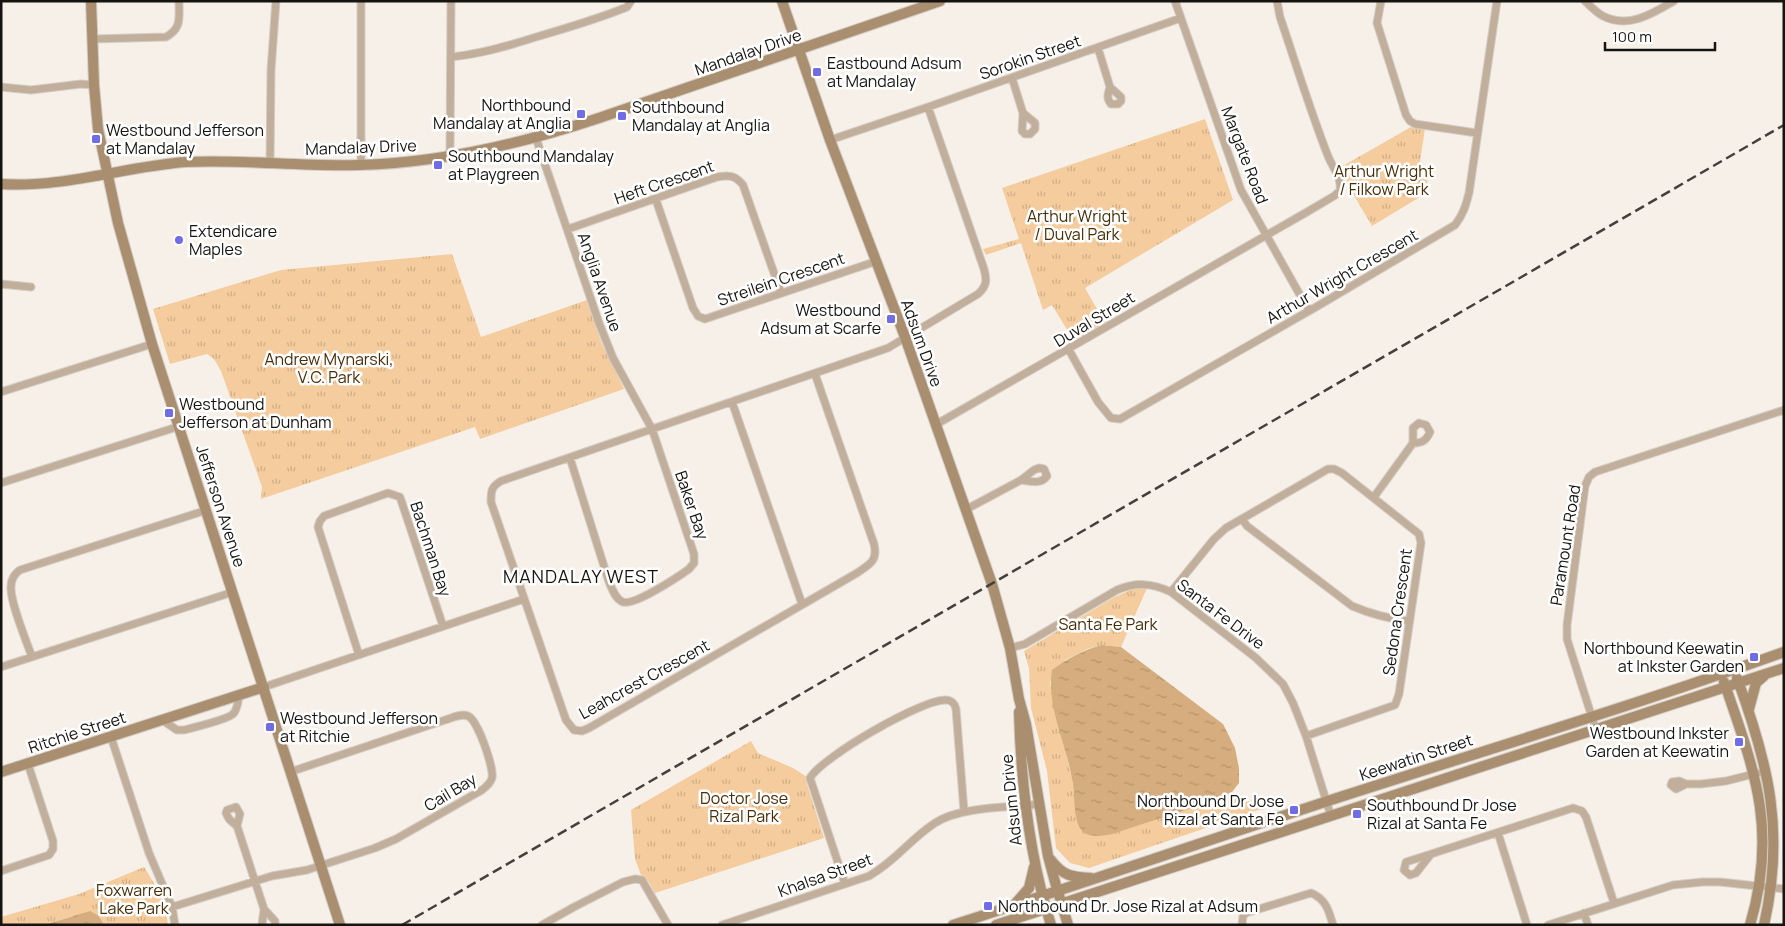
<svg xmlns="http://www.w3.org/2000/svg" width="1785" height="926" viewBox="0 0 1785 926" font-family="Manrope,sans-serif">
  <defs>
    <pattern id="park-tufts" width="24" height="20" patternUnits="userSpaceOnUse" patternTransform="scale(1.25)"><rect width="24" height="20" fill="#f4cc9d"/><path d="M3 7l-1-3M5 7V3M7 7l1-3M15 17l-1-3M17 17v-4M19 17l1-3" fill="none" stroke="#d0ae86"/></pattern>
    <pattern id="water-ripples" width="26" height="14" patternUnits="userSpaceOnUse" patternTransform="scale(1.25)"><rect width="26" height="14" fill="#d5ad7e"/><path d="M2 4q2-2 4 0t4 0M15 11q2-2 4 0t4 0" fill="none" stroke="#b6946c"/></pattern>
  </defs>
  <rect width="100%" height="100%" fill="#f7f0e8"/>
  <!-- park -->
  <path fill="url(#park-tufts)" d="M1205,119L1233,200L1085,288L1105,323L1074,341L1052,305L1043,310L1021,243L986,255L983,249L1019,239L1002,188Z
    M1411,127L1425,129L1419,168L1429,169L1427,184L1420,197L1372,226C1361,207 1348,188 1341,167Z
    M452,254L481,337L587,300L602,344L624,389L480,439L475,427L261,499L262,487L221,371L214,359L207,354L170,364L153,309L281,270Z
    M1147,588L1121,647L1102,645L1087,649L1065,660L1050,682L1055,710L1072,778L1077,821L1225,797L1232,792L1264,810H1258L1089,868L1070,863L1056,848L1047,771L1031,708L1029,668L1024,651L1113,598L1130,590Z
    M751,741L758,753L793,768L807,777V784L824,838L655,893L648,881L641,875L635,859L631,810Z
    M144,867C156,886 166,903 168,925H104L99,916H73L44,925H1V917L79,894Z"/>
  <!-- water -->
  <path fill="url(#water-ripples)" d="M1102,645L1121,647L1223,724L1235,748L1239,768V783L1232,792L1225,797L1112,834C1101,836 1087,839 1080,828C1073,816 1075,792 1072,779C1066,743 1046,706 1052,670C1068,658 1083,650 1102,645Z
    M90,911L99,916L104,925H44Z"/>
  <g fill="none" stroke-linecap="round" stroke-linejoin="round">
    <!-- street casing -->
    <g stroke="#d3cdc6" stroke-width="9">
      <path id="street" d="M1175,1L1241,190L1309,311
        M1381,1L1377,23L1406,115L1410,121L1415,124L1477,133
        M1585,1C1590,6 1597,13 1603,16C1628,29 1652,14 1674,1
        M92,39L166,37C182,28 179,18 179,1
        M1098,48L1110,87L1121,97V101L1118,104H1111C1106,98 1108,94 1110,87
        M451,57C481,54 508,46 536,37C567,28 598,19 627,7L631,1
        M1012,78L1023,113L1022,131L1025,134H1030L1035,129V123L1023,113
        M1,87L31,90L81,84L94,85
        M536,138L599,323L613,358L652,429L694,554V563L689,569C678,577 634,606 623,602C615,599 611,587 608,579L570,458
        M830,140L928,107L1181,18
        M450,156L451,1
        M270,164L271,70L276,1
        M361,165V1
        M656,200L693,308L698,316L705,319L877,261
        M568,229L717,177C729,175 735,175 743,185L781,293
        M1,284L31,287
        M1069,350L1098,402L1111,418L1120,419L1316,307L1455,225C1463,215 1466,205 1469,193L1497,1
        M815,374L874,544C878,561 870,564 857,573L589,728L582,731L574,730L566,720L491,502C491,491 491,487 501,481L888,348L978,294C987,286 987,280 984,269L928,107
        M1,392L152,344
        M732,402L802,604
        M935,425L1307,212L1334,196L1340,191C1342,177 1333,169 1328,156C1310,110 1296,64 1280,17L1277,1
        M1,483L180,426
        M1374,497L1413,443V428L1419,423L1426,425L1430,432C1426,441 1422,443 1413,443
        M965,510L1021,480L1034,470L1039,468L1044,469L1047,476C1041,485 1030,481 1021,480
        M1242,519L1247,526L1352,606C1371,614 1389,619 1409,621
        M1171,592L1214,539L1226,528L1328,469H1334L1342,473L1419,534L1421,543L1399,694L1395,705L1306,736
        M1010,648L1025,644L1117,590C1136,582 1152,583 1171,592L1256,658L1283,684L1293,703L1306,736L1331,816
        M359,655L318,527L320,521L324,516L388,493L400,497L443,626
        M32,657C26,640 10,602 11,587C11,579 14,574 20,570L207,510
        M1,667L233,592
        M264,687L524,599
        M162,720L177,730H184C192,728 228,719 233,714C238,709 238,701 239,695
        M1596,730L1567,639V625L1585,486L1589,477L1595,472L1784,410
        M111,737L149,853L172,907L175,925
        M1686,784L1676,789L1671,785L1672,782L1679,781L1686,784H1701L1726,781L1758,773
        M237,826L240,814L236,807L227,810L226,813L229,819L237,826L264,909L275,921V925
        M1498,833L1527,925
        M1431,854L1416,873L1410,875L1404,870L1406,862L1431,854L1573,808L1582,811L1586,817L1614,903
        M1,871L49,855L53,849V841L28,764
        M845,884L810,778C822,757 922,699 946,700C951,700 955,704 956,709L964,811
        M172,907L272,876L307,870L375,848L396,839L482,790C486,787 490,784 492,778C494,768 478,720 468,716C461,713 452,718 445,720L290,772
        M1584,913L1588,925
        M262,925L264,909
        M542,925L574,907L623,882L635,879L642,880L668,925
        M722,925L869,876C896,861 910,839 935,823C960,806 1010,808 1040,804
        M1242,925L1243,916L1246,913L1311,893C1326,899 1329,911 1333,925
        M1548,925L1673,885L1703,882H1720L1784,889"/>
    </g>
    <!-- secondary casing -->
    <g stroke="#d3cdc6" stroke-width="12">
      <path id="secondary" d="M91,1L94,85L98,129L118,223L152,344L340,925
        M782,1L830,140L905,337L992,584L1010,648L1019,699L1026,724L1048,856L1055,882L1068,925
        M1,184C63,188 123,167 185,162C243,159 301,167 359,165C441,163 521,144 599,118L940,1
        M1737,678C1769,765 1785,832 1764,925
        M1724,682C1755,772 1778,830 1750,925
        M1749,709L1756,683L1764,676
        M1019,712C1021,784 1029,856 1051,925
        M1,772L264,687
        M1050,859C1063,876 1071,877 1091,878
        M1015,904L1029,888L1034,867
        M953,925C1081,884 1209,840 1337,798C1486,750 1636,705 1784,652
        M996,925L1784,668"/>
    </g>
    <!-- street -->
    <use href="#street" stroke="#c1af9b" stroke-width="7"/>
    <!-- secondary -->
    <use href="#secondary" stroke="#a98f70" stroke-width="10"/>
    <!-- rail -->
    <path stroke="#43403c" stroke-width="2.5" stroke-dasharray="10 5" stroke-linecap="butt" d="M402,925L1784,125"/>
  </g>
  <!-- markers -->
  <g fill="#706ce6" stroke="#fff" stroke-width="2">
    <rect x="812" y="67" width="10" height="10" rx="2.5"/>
    <rect x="576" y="109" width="10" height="10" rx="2.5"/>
    <rect x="617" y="111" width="10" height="10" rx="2.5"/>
    <rect x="91" y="134" width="10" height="10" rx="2.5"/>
    <rect x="433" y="160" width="10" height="10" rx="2.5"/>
    <circle cx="179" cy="240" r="5"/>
    <rect x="886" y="314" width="10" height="10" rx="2.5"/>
    <rect x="164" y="408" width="10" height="10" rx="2.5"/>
    <rect x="1749" y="652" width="10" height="10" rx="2.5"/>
    <rect x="265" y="722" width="10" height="10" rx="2.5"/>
    <rect x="1734" y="737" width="10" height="10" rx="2.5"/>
    <rect x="1289" y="805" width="10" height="10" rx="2.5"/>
    <rect x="1352" y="809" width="10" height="10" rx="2.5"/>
    <rect x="983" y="901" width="10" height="10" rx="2.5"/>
  </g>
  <g text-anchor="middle" stroke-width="5" stroke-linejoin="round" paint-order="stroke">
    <!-- street labels -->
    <g font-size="16" fill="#161411" stroke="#fff">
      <text transform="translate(748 52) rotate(-19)" y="6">Mandalay Drive</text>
      <text transform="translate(1030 57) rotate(-19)" y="6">Sorokin Street</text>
      <text transform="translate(361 147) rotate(-2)" y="6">Mandalay Drive</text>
      <text transform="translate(1245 155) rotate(69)" y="6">Margate Road</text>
      <text transform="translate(664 182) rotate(-19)" y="6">Heft Crescent</text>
      <text transform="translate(1342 276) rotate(-30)" y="6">Arthur Wright Crescent</text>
      <text transform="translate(781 279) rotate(-19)" y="6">Streilein Crescent</text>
      <text transform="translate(600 282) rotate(71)" y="6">Anglia Avenue</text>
      <text transform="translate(1094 319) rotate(-31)" y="6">Duval Street</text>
      <text transform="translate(922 343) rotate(70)" y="6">Adsum Drive</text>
      <text transform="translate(692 505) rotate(71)" y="6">Baker Bay</text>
      <text transform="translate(221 506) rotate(72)" y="6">Jefferson Avenue</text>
      <text transform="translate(1565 545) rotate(-81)" y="6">Paramount Road</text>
      <text transform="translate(431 549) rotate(72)" y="6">Bachman Bay</text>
      <text transform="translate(1397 612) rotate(-82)" y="6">Sedona Crescent</text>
      <text transform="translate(1221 614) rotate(37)" y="6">Santa Fe Drive</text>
      <text transform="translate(644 679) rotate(-29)" y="6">Leahcrest Crescent</text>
      <text transform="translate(77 732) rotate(-18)" y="6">Ritchie Street</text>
      <text transform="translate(1416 757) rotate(-18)" y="6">Keewatin Street</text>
      <text transform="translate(450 792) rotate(-31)" y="6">Cail Bay</text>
      <text transform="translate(1011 800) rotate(-96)" y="6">Adsum Drive</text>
      <text transform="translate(825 875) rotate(-20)" y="6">Khalsa Street</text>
    </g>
    <!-- poi labels -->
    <g font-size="16" fill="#161411" stroke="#fff" text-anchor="start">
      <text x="827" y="69">Eastbound Adsum<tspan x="827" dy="18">at Mandalay</tspan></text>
      <text x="571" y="111" text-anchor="end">Northbound<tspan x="571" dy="18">Mandalay at Anglia</tspan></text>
      <text x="632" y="113">Southbound<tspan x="632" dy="18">Mandalay at Anglia</tspan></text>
      <text x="106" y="136">Westbound Jefferson<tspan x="106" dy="18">at Mandalay</tspan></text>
      <text x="448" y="162">Southbound Mandalay<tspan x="448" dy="18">at Playgreen</tspan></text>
      <text x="189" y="237">Extendicare<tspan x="189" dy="18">Maples</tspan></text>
      <text x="881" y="316" text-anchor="end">Westbound<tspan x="881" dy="18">Adsum at Scarfe</tspan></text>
      <text x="179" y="410">Westbound<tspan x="179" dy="18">Jefferson at Dunham</tspan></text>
      <text x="1744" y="654" text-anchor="end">Northbound Keewatin<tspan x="1744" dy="18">at Inkster Garden</tspan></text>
      <text x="280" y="724">Westbound Jefferson<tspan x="280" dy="18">at Ritchie</tspan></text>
      <text x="1729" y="739" text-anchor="end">Westbound Inkster<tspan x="1729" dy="18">Garden at Keewatin</tspan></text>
      <text x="1284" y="807" text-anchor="end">Northbound Dr Jose<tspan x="1284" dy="18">Rizal at Santa Fe</tspan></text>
      <text x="1367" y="811">Southbound Dr Jose<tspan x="1367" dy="18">Rizal at Santa Fe</tspan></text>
      <text x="998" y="912">Northbound Dr. Jose Rizal at Adsum</text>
    </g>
    <!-- park labels -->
    <g font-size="16" fill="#492d06" stroke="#fff">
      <text x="1384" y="177">Arthur Wright<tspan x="1384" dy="18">/ Filkow Park</tspan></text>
      <text x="1077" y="222">Arthur Wright<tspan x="1077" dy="18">/ Duval Park</tspan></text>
      <text x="329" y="365">Andrew Mynarski,<tspan x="329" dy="18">V.C. Park</tspan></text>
      <text x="1108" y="630">Santa Fe Park</text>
      <text x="744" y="804">Doctor Jose<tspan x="744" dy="18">Rizal Park</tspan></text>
      <text x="134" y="896">Foxwarren<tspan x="134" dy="18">Lake Park</tspan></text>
    </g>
    <!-- neighbourhood labels -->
    <g font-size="18" letter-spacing="1" fill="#161411" stroke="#fff">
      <text x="581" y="583">MANDALAY WEST</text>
    </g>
  </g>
  <!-- border -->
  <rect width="1785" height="926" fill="none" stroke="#161411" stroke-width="5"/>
  <!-- scale -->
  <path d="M1605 42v8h110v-8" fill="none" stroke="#161411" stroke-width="2.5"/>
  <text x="1612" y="42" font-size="15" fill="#161411" stroke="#ffffff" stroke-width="4" paint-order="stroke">100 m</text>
</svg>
